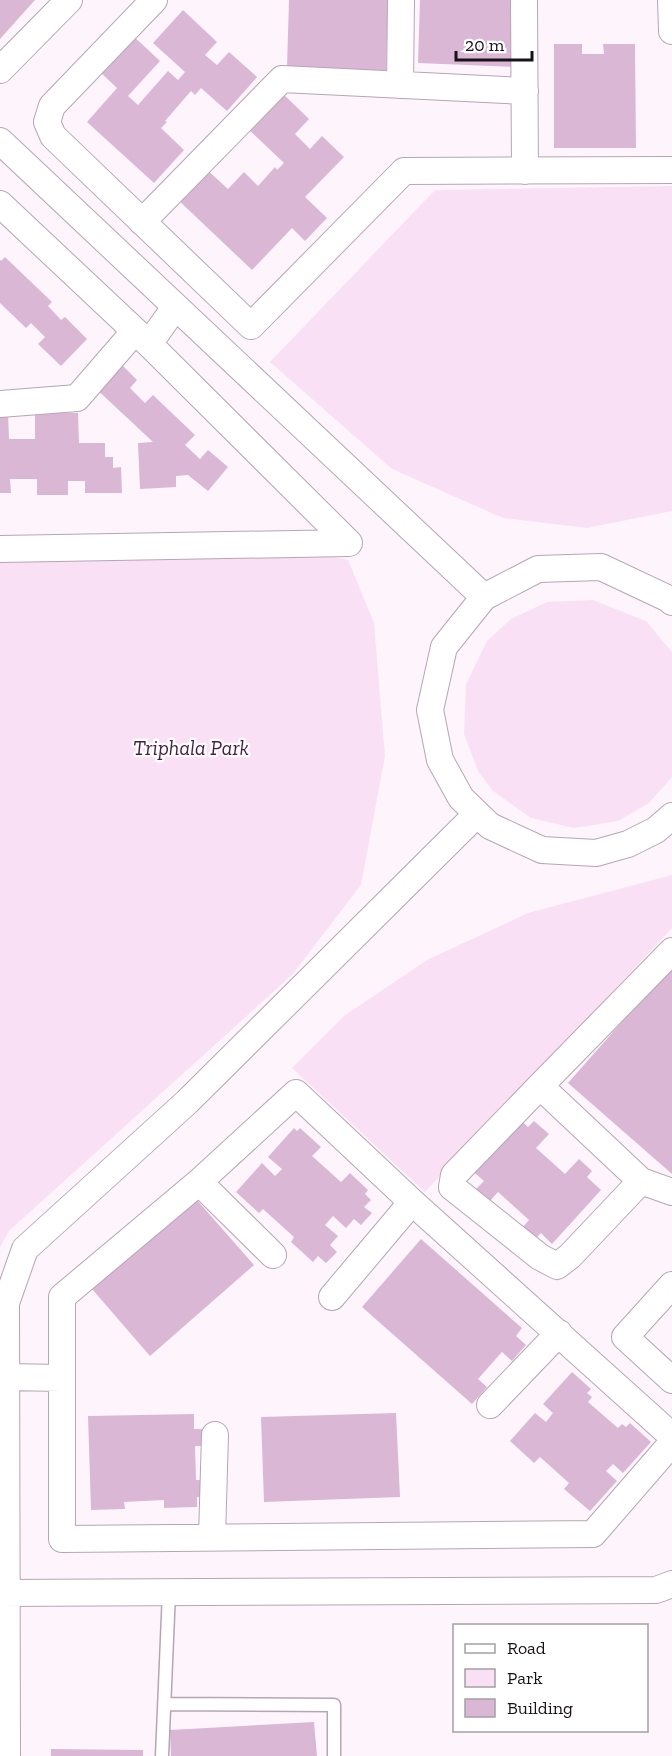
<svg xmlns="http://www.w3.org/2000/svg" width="672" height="1756" viewBox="0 0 672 1756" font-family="'Zilla Slab',serif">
  <rect width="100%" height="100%" fill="#fdf5fb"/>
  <!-- green -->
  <path fill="#fae0f5" d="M672,186V511L587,528L503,518L392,469L270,362L435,190Z
    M327,555L348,560L374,623L385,756L361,885L292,975L9,1231L0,1247V558Z
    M593,600L646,621L672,652V777L649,803L618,821L574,828L531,818L493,791L478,771L464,734L466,684L487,641L511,619L547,602Z
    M672,875V928L425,1192L292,1068L344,1016L427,960L528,913Z"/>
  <!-- building -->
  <path fill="#dab8d5" d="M0,0H35L0,39Z
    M289,0H388L386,71L287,67Z
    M420,0H515L513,67L418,63Z
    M183,10L217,42L205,55L217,65L229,52L257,77L227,111L201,88L195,95L191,91L165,121L167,122L161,128L184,150L154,183L87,122L117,88L97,69L130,33L160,61L128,96L138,105L168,71L178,80L185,72L153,43Z
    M554,44H582V54H604L603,44H635L636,148H554Z
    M278,89L309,119L295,134L310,149L322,136L344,157L305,197L327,218L305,241L292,228L252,270L175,197L204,167L228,189L244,172L258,186L275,167L277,170L284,163L244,125Z
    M5,257L52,302L48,306L61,320L65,317L87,339L61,366L38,344L45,337L31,323L26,328L0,303V259L1,261Z
    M117,360L137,380L130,388L145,403L153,395L195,435L185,445L200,459L208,450L228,467L208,491L188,475L176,476V487L140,489L138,443L153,442L92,385Z
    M0,412H8L9,439H35V413H78L79,443H105V457H113V468L121,467L122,493H85V481H68V495H37V479H10L11,493H0Z
    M672,965V1174L568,1083Z
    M515,1115L528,1127L534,1121L549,1134L536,1148L565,1174L579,1159L592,1171L587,1177L601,1190L552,1244L541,1233L535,1239L522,1228L529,1220L498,1192L490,1201L476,1189L484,1181L469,1168Z
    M294,1128L297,1131L300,1128L321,1147L312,1156L341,1182L350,1173L368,1190L365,1194L371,1200L364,1207L372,1213L361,1225L354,1219L346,1228L333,1216L325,1225L338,1236L330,1245L337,1252L326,1263L318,1256L313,1262L291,1242L294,1237L263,1209L259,1213L236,1192L262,1163L275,1176L282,1169L268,1157Z
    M196,1199L254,1265L150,1356L92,1289Z
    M421,1239L522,1328L516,1336L526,1345L512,1361L502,1352L478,1379L487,1387L472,1404L362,1307Z
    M572,1372L591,1389L587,1393L592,1397L588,1402L618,1428L622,1424L626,1427L630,1423L651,1442L623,1473L613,1464L606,1471L617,1481L590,1511L564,1489L569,1483L540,1457L534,1463L510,1441L535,1413L546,1422L553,1413L543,1404Z
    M396,1413L400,1497L264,1502L261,1417Z
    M194,1414V1429H202L203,1446H195L196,1480H203L204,1497H197V1507L164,1508V1500L124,1502L125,1509L91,1510L88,1416Z
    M314,1722L317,1756H171L170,1730Z
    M51,1749L143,1750V1756H51Z"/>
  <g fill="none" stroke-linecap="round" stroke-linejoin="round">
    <!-- lane casing -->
    <g stroke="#b7a5b4" stroke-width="15">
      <path id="lane" d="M165,1704L334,1705V1756
        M162,1756L169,1592"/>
    </g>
    <!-- street casing -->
    <g stroke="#b7a5b4" stroke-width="28">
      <path id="street" d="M154,0L52,106L47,122L53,136L251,326L404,171L672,170
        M524,0L525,171
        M671,0L672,31
        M0,70L69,0
        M400,85L401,0
        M0,141L484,597
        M0,204L149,344L349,543L0,549
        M142,222L282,79L525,91
        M149,344L175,307
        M0,404L77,398L135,331
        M672,602L669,599L601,567L538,569L484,597L444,647L430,710L440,760L461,798L490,826L542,850L596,853L628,844L656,830L672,816
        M672,951L540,1086L641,1181L672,1192
        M540,1086L454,1175L452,1187L540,1257L557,1266L570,1256L641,1181
        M199,1182L273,1255
        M672,1285L625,1337L672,1380
        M332,1297L412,1202
        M6,1377L62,1378
        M490,1405L559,1333
        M672,1436L412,1202L296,1093L199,1182L62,1297V1539L593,1534L672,1443
        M212,1537L215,1435
        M0,1593L656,1590L672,1584
        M7,1756L6,1303L25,1249L187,1102L476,815"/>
    </g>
    <!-- lane -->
    <use href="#lane" stroke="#fff" stroke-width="12"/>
    <!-- street -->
    <use href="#street" stroke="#fff" stroke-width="26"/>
  </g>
  <g text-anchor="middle" stroke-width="4.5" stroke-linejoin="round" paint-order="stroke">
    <!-- park labels -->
    <g font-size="21" font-style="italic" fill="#481d43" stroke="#fff">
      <text x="191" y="755">Triphala Park</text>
    </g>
  </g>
  <!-- legend -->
  <rect x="453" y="1624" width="195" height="108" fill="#ffffff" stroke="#a3a0a3" stroke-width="1.5"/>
  <rect x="465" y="1644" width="30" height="9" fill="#ffffff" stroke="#a3a0a3" stroke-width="1.5"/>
  <text x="507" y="1654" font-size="18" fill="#191218">Road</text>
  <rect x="465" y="1669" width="30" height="18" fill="#fae0f5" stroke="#a3a0a3" stroke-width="1.5"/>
  <text x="507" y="1684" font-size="18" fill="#191218">Park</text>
  <rect x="465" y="1699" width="30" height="18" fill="#dab8d5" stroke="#a3a0a3" stroke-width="1.5"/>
  <text x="507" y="1714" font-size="18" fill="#191218">Building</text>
  <!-- scale -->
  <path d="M456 51v9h76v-9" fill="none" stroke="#191218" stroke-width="3"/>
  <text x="465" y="51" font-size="18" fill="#191218" stroke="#ffffff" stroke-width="4.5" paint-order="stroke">20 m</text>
</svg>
